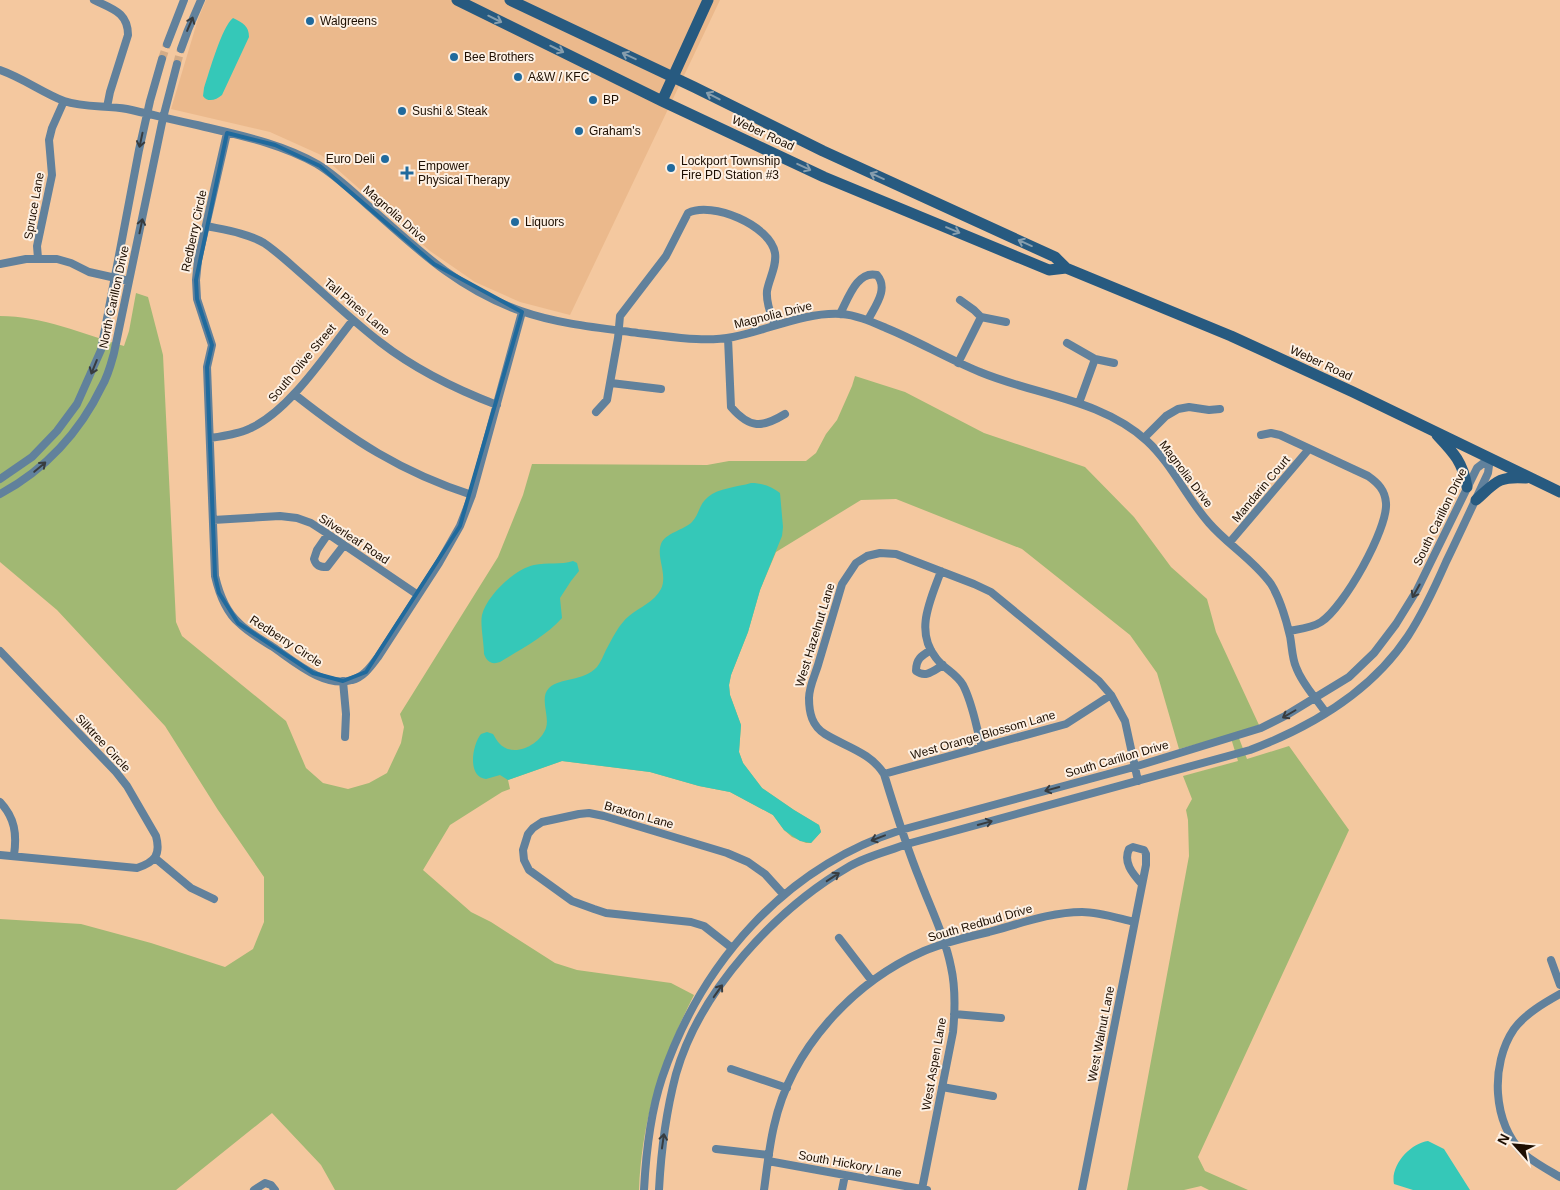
<svg xmlns="http://www.w3.org/2000/svg" width="1560" height="1190" viewBox="0 0 1560 1190" font-family="Helvetica,sans-serif">
  <rect width="100%" height="100%" fill="#f4c89f"/>
  <!-- built -->
  <path fill="#ebb98c" d="M206,0H720L570,315L520,302L475,282L430,251L321,155L270,132L171,109L198,19Z"/>
  <!-- green -->
  <path fill="#a1b873" d="M136,293L148,297L163,355L176,622L182,636L286,721L306,768L323,783L348,789L369,783L387,773L401,743L404,727L400,714L498,557L523,495L532,464L707,465L729,461H806L816,453L826,434L837,420L852,386L855,376L905,392L984,433L1085,467L1134,517L1171,567L1207,599L1216,632L1259,725L1237,733L1247,759L1289,746L1349,830L1198,1157L1205,1171L1248,1190H1209L1201,1186L1184,1190H1127L1189,856L1188,820L1186,810L1192,799L1183,776L1238,761L1230,735L1179,749L1157,673L1130,635L1022,549L896,499L861,500L776,552L760,590L748,632L731,675L729,685L730,695L741,725L739,752L743,763L762,788L794,810L819,825L821,832L811,843H806L792,837L784,830L773,815L730,792L699,786L650,772L562,761L508,780L510,789L502,792L450,825L423,870L471,912L491,922L555,963L577,970L671,983L694,995C661,1060 642,1118 639,1190H335L321,1165L272,1113L176,1190H0V919L81,924L151,943L225,967L253,949L264,922V877L218,810L165,726L57,610L0,562V316C42,316 83,334 124,346L129,331Z"/>
  <!-- water -->
  <path fill="#35c8b8" d="M233,18C243,23 249,26 249,37L222,95C216,100 208,103 203,96L204,88C209,73 222,26 233,18Z
    M751,483C762,483 771,486 780,493L783,527L782,536L760,590L748,632L731,675L729,685L730,695L741,725L739,752L743,763L762,788L794,810L819,825L821,832L811,843L800,841L784,830L773,815L730,792L699,786L650,772L562,761L508,780L500,775L486,779C467,777 472,745 481,734L487,732L493,734C495,737 497,741 499,743C513,759 540,745 546,728C550,716 539,698 549,688C561,677 583,682 597,667C601,662 603,656 606,650C612,639 619,624 629,616C640,607 654,602 661,589C668,574 656,558 661,544C665,533 684,530 692,522C699,515 699,504 708,497C718,488 738,487 751,483Z
    M573,561L577,563L579,571L571,581L560,598L562,618C546,636 521,649 500,662C492,665 487,662 484,654C484,643 480,624 482,615C487,595 515,569 534,565C547,562 561,565 573,561Z
    M1428,1141L1444,1149L1470,1190H1413L1394,1184C1390,1165 1411,1143 1428,1141Z"/>
  <g fill="none" stroke-linecap="round" stroke-linejoin="round">
    <!-- minor-tunnel -->
    <path stroke="#d4ac87" stroke-width="8" stroke-dasharray="8 4" stroke-linecap="butt" d="M162,59L167,44
      M177,64L181,49"/>
    <!-- minor -->
    <path stroke="#61819c" stroke-width="8" d="M94,0C112,9 128,12 128,35L110,92L107,107
      M167,44L184,0
      M181,49L188,30L201,0
      M0,70C23,78 43,93 64,101C84,108 106,105 127,109C150,114 173,120 197,125C238,135 280,143 317,164C337,176 355,194 372,209C419,251 460,290 521,311C558,324 600,328 638,333C669,336 702,343 733,337C769,330 804,312 841,314C857,315 872,322 886,328C918,341 948,359 980,372C1035,395 1101,399 1147,441C1172,464 1186,497 1209,523C1228,545 1254,560 1271,584C1281,600 1286,619 1290,636C1292,646 1292,658 1296,667C1302,684 1316,698 1326,713
      M227,133L198,260L196,280L197,299L212,345L207,367L215,576C219,593 225,611 239,623C249,633 262,640 273,647C295,662 324,688 352,680C364,677 371,666 378,657L439,563L460,526L472,495L522,312
      M206,226C225,230 247,233 264,243C279,253 292,266 305,277C330,299 354,322 380,342C416,370 455,389 497,405
      M38,258L37,246L52,175L49,140L52,128L64,101
      M0,264L26,259H57L71,263L89,272L129,281
      M960,300L974,310L981,317L1006,322
      M840,314C848,299 857,270 877,275C889,289 875,306 868,320
      M728,338L731,407C750,429 762,428 785,414
      M1067,343L1095,359L1114,363
      M958,363L981,317
      M611,383L661,389
      M294,394C352,440 401,472 472,495
      M1079,403L1095,359
      M596,412L607,400L618,338L620,316L666,256L688,213C712,201 770,225 775,253C777,266 769,279 767,291C766,303 771,314 775,325
      M1261,435L1271,433L1280,435L1368,476C1378,483 1385,490 1386,503C1388,529 1344,607 1321,622C1312,628 1300,629 1289,631
      M210,438C224,436 239,434 251,428C290,410 326,354 353,320
      M1144,438L1166,416L1178,409L1189,407L1209,410L1220,409
      M0,479L32,457L57,431L77,404L101,350L139,150L150,101L162,59
      M0,494C45,470 80,432 102,386C108,376 111,364 114,353L163,118L177,64
      M213,520L280,516L297,518L311,523L328,534L418,595
      M328,534L317,550L314,559C316,566 320,567 327,567L344,545
      M1230,542L1309,449
      M941,571C931,599 914,631 936,658C944,669 956,673 963,685C973,704 976,727 982,747
      M931,650C921,656 916,659 916,671C926,678 933,671 943,665
      M0,651L116,772L127,786L156,836C161,855 155,862 137,868L0,855
      M343,681L346,714L345,737
      M884,774L1066,724L1111,695
      M0,802C15,818 17,834 14,855
      M155,858L191,888L214,899
      M839,938L872,981
      M732,948L704,926L691,922L606,913L594,909L572,901L529,870L524,860L523,850L528,834L533,828L542,822L579,814L589,813L604,816L727,853L748,862L765,874L784,895
      M1551,960L1560,985
      M1560,994C1544,1003 1525,1014 1514,1029C1490,1064 1492,1124 1524,1154C1535,1163 1548,1170 1560,1177
      M954,1014L1001,1018
      M731,1069L787,1088
      M942,1087L993,1096
      M716,1149L769,1155
      M768,1161L927,1190
      M922,1189L953,1032C955,1011 956,989 951,967C945,937 931,909 920,880C906,846 895,810 884,774C870,752 846,747 825,734C812,726 809,713 809,698C809,687 815,675 818,665C826,638 834,611 842,584L856,563L867,556L880,553L896,554L974,584L991,592L1099,681L1111,695L1125,721L1138,781
      M254,1190L265,1183L271,1185L275,1190
      M644,1190C646,1152 650,1114 662,1078C701,963 784,868 901,830L1134,767L1261,728L1285,716L1349,677L1374,653L1396,624L1417,590L1477,468L1490,458
      M659,1190C661,1151 666,1112 676,1074C700,990 776,909 850,866C867,856 889,851 907,844L1250,750C1311,727 1371,692 1408,636C1423,613 1435,587 1446,562C1460,533 1474,503 1488,473L1490,458
      M764,1190C767,1169 769,1147 774,1126C791,1049 853,982 924,951C945,942 967,937 989,932C1019,924 1051,912 1082,912C1099,912 1117,918 1134,922
      M842,1190L845,1175
      M1082,1190L1146,865V854L1144,850L1133,847L1129,849C1123,862 1132,873 1141,883"/>
    <!-- secondary -->
    <path stroke="#275a80" stroke-width="11" d="M457,0L662,101L824,177L1049,270L1066,268
      M510,0L694,87L823,151L1055,257L1066,268L1231,336L1353,392L1560,492
      M662,101L708,0
      M1437,435C1453,452 1463,462 1467,487
      M1476,500C1496,482 1498,476 1526,478"/>
  </g>
  <!-- one-way arrows -->
  <defs><path id="oneway-shaft" d="M-6 0H5M1.5-3L5.5 0L1.5 3" fill="none" stroke-width="1.6" stroke-linecap="round" stroke-linejoin="round" transform="scale(1.25)"/></defs>
  <g stroke="#879ead">
    <use href="#oneway-shaft" transform="translate(495 19) rotate(26)"/>
    <use href="#oneway-shaft" transform="translate(557 49) rotate(26)"/>
    <use href="#oneway-shaft" transform="translate(629 56) rotate(-155)"/>
    <use href="#oneway-shaft" transform="translate(713 96) rotate(-153)"/>
    <use href="#oneway-shaft" transform="translate(804 167) rotate(25)"/>
    <use href="#oneway-shaft" transform="translate(877 176) rotate(-156)"/>
    <use href="#oneway-shaft" transform="translate(953 230) rotate(23)"/>
    <use href="#oneway-shaft" transform="translate(1025 243) rotate(-156)"/>
  </g>
  <g stroke="#383c3f">
    <use href="#oneway-shaft" transform="translate(190 24) rotate(-67)"/>
    <use href="#oneway-shaft" transform="translate(141 140) rotate(102)"/>
    <use href="#oneway-shaft" transform="translate(141 226) rotate(-78)"/>
    <use href="#oneway-shaft" transform="translate(94 367) rotate(112)"/>
    <use href="#oneway-shaft" transform="translate(40 467) rotate(-40)"/>
    <use href="#oneway-shaft" transform="translate(1416 591) rotate(119)"/>
    <use href="#oneway-shaft" transform="translate(1289 714) rotate(150)"/>
    <use href="#oneway-shaft" transform="translate(1052 789) rotate(165)"/>
    <use href="#oneway-shaft" transform="translate(985 823) rotate(-15)"/>
    <use href="#oneway-shaft" transform="translate(878 838) rotate(159)"/>
    <use href="#oneway-shaft" transform="translate(833 877) rotate(-33)"/>
    <use href="#oneway-shaft" transform="translate(718 991) rotate(-55)"/>
    <use href="#oneway-shaft" transform="translate(663 1141) rotate(-82)"/>
  </g>
  <!-- marked area -->
  <path fill="none" stroke="#206a9d" stroke-width="4" stroke-linejoin="round" d="M227,133L275,145L320,166L434,264L522,312L460,526L366,672L343,681L313,673L238,623L219,593L215,576L207,367L212,345L197,299L196,280Z"/>
  <!-- markers -->
  <g fill="#206a9d" stroke="#fdf0e3" stroke-width="2">
    <circle cx="310" cy="21" r="5"/>
    <circle cx="454" cy="57" r="5"/>
    <circle cx="518" cy="77" r="5"/>
    <circle cx="593" cy="100" r="5"/>
    <circle cx="402" cy="111" r="5"/>
    <circle cx="579" cy="131" r="5"/>
    <circle cx="385" cy="159" r="5"/>
    <circle cx="671" cy="168" r="5"/>
    <path d="M404.5 165.5h5v5h5v5h-5v5h-5v-5h-5v-5h5z"/>
    <circle cx="515" cy="222" r="5"/>
  </g>
  <g text-anchor="middle" stroke-width="4" stroke-linejoin="round" paint-order="stroke">
    <!-- poi labels -->
    <g font-size="12" fill="#1d0e01" stroke="#fdf0e3" text-anchor="start">
      <text x="320" y="25">Walgreens</text>
      <text x="464" y="61">Bee Brothers</text>
      <text x="528" y="81">A&amp;W / KFC</text>
      <text x="603" y="104">BP</text>
      <text x="412" y="115">Sushi &amp; Steak</text>
      <text x="589" y="135">Graham's</text>
      <text x="375" y="163" text-anchor="end">Euro Deli</text>
      <text x="681" y="165">Lockport Township<tspan x="681" dy="14">Fire PD Station #3</tspan></text>
      <text x="418" y="170">Empower<tspan x="418" dy="14">Physical Therapy</tspan></text>
      <text x="525" y="226">Liquors</text>
    </g>
    <!-- street labels -->
    <g font-size="12" fill="#1d0e01" stroke="#fdf0e3">
      <text transform="translate(763 133) rotate(25)" y="4">Weber Road</text>
      <text transform="translate(34 206) rotate(-80)" y="4">Spruce Lane</text>
      <text transform="translate(395 214) rotate(41)" y="4">Magnolia Drive</text>
      <text transform="translate(194 231) rotate(-78)" y="4">Redberry Circle</text>
      <text transform="translate(114 297) rotate(-78)" y="4">North Carillon Drive</text>
      <text transform="translate(357 307) rotate(40)" y="4">Tall Pines Lane</text>
      <text transform="translate(773 315) rotate(-14)" y="4">Magnolia Drive</text>
      <text transform="translate(302 363) rotate(-50)" y="4">South Olive Street</text>
      <text transform="translate(1321 363) rotate(25)" y="4">Weber Road</text>
      <text transform="translate(1186 474) rotate(53)" y="4">Magnolia Drive</text>
      <text transform="translate(1261 489) rotate(-50)" y="4">Mandarin Court</text>
      <text transform="translate(1440 517) rotate(-64)" y="4">South Carillon Drive</text>
      <text transform="translate(354 539) rotate(33)" y="4">Silverleaf Road</text>
      <text transform="translate(815 635) rotate(-73)" y="4">West Hazelnut Lane</text>
      <text transform="translate(286 641) rotate(33)" y="4">Redberry Circle</text>
      <text transform="translate(983 735) rotate(-16)" y="4">West Orange Blossom Lane</text>
      <text transform="translate(103 743) rotate(47)" y="4">Silktree Circle</text>
      <text transform="translate(1117 759) rotate(-16)" y="4">South Carillon Drive</text>
      <text transform="translate(639 815) rotate(16)" y="4">Braxton Lane</text>
      <text transform="translate(980 923) rotate(-16)" y="4">South Redbud Drive</text>
      <text transform="translate(1101 1034) rotate(-79)" y="4">West Walnut Lane</text>
      <text transform="translate(934 1064) rotate(-80)" y="4">West Aspen Lane</text>
      <text transform="translate(850 1164) rotate(10)" y="4">South Hickory Lane</text>
    </g>
  </g>
  <!-- north arrow -->
  <g transform="translate(1515 1145) rotate(297)" stroke="#fdf0e3" stroke-width="4" paint-order="stroke">
  <path d="M0-4L9 19L0 12L-9 19Z" fill="#1d0e01"/>
  <text y="-8" font-size="14" font-weight="bold" text-anchor="middle" fill="#1d0e01">N</text>
  </g>
</svg>
